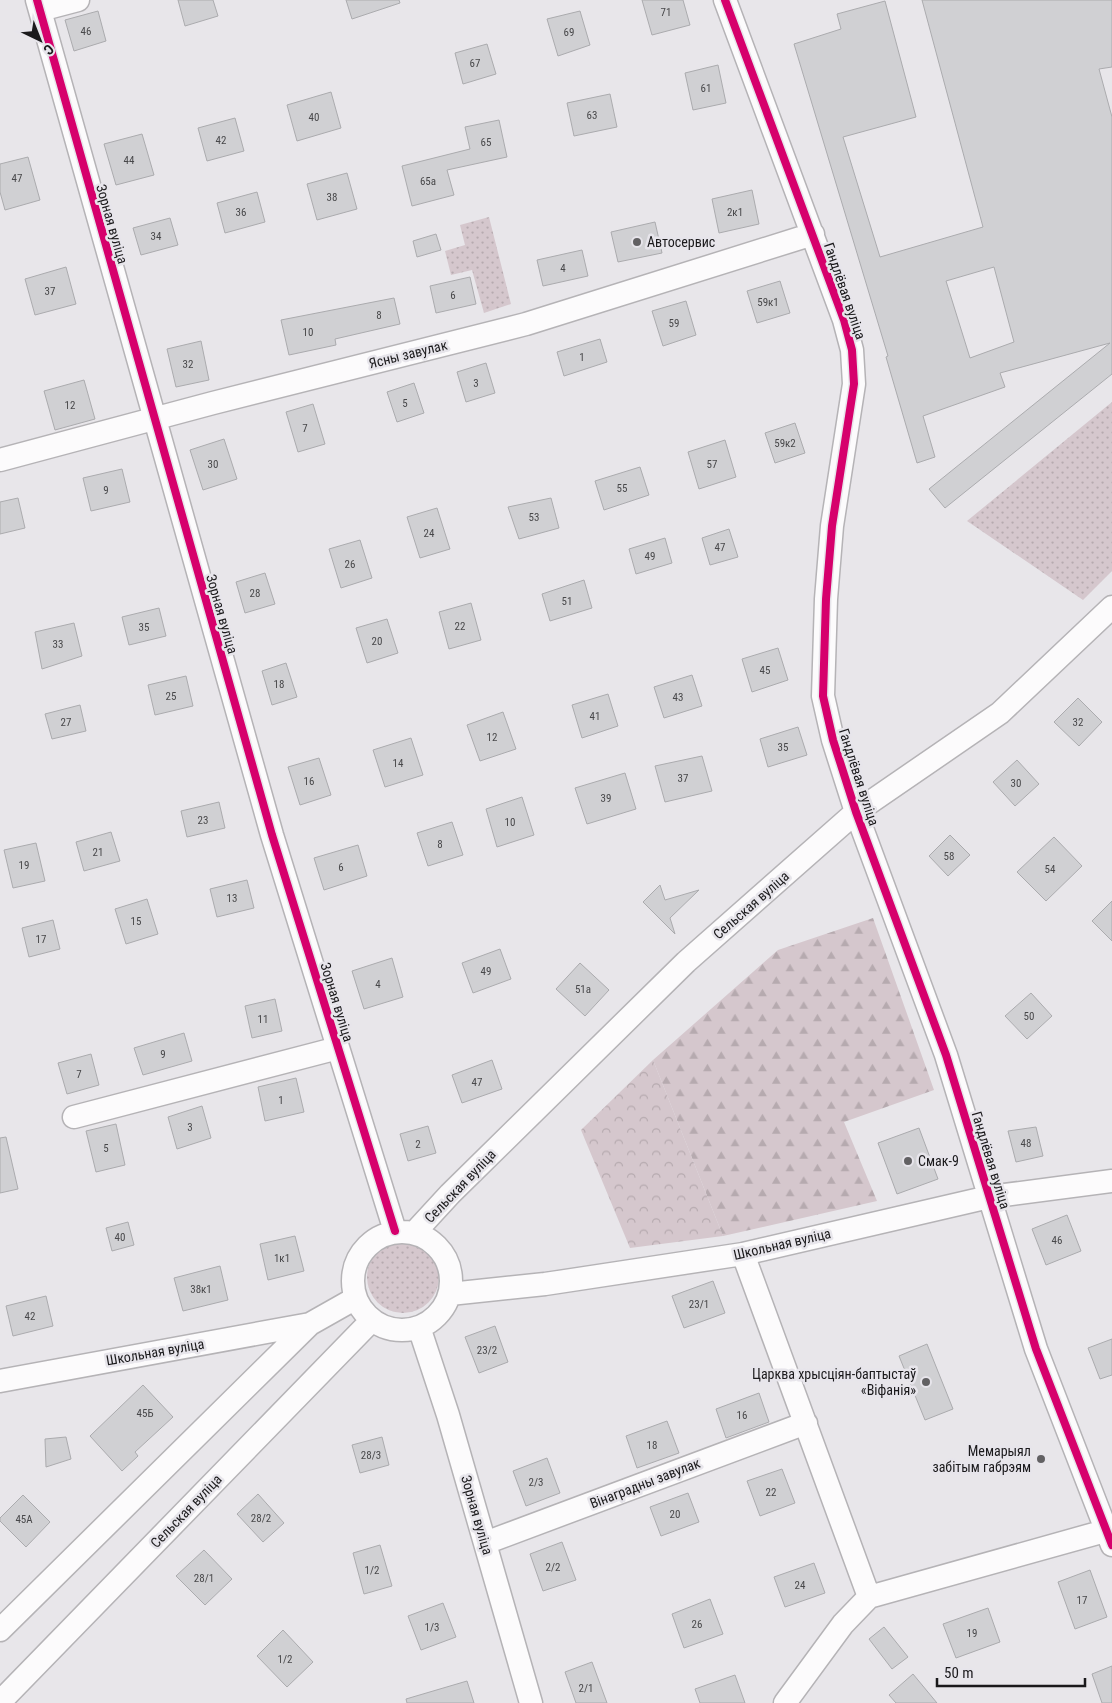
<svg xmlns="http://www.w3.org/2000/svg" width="1112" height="1703" viewBox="0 0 1112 1703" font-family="'Roboto Condensed',sans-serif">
  <defs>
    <pattern id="grass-dots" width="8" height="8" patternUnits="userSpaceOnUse" patternTransform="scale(1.25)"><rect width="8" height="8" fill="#d5c7cd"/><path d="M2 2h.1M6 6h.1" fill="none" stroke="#b6aaaf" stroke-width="1.8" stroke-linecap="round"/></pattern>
    <pattern id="forest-firs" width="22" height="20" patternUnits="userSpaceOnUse" patternTransform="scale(1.25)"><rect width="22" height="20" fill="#d5c7cd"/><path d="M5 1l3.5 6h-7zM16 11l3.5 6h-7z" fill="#b6aaaf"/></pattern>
    <pattern id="park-crowns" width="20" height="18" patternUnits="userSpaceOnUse" patternTransform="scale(1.25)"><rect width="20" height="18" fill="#d5c7cd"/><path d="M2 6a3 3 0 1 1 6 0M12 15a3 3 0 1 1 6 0" fill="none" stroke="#b6aaaf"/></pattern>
  </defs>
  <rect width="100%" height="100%" fill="#e8e6ea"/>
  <!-- grass -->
  <path fill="url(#grass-dots)" d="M489,217L511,304L484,313L472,270L451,275L445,251L465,245L460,225Z
    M1112,402V571L1083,600L967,521Z
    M367 1277a36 36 0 1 1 72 0a36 36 0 1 1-72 0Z"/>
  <!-- forest -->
  <path fill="url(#forest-firs)" d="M873,918L934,1090L844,1122L877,1201L723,1236L653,1060L778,950Z"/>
  <!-- park -->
  <path fill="url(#park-crowns)" d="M653,1060L723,1236L630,1248L581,1130Z"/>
  <!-- building -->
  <path fill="#d0d0d3" stroke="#ababae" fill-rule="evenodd" d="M178,0H213L218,16L185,26Z
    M346,0H399L400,3L352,19Z
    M642,0H683L690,25L652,35Z
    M922,0H1112V67L1099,69L1112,117V374L945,508L929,489L1110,343L1000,373L1005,387L923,416L935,457L917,463L886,357L888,356L794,44L841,29L837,14L885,1L916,117L843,137L880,257L983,227ZM994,267L1014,342L970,358L946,281Z
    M98,11L106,41L74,51L65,20Z
    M580,11L590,45L558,56L547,19Z
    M487,44L496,74L463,84L455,53Z
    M718,65L726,103L693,110L685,73Z
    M331,92L341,128L297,141L287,105Z
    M610,94L617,127L574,136L567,103Z
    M235,118L244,151L207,161L198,128Z
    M499,120L507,157L447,170L454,195L412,206L402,166L470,149L465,127Z
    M142,134L154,175L116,185L104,144Z
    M28,157L40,200L5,210L0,192V164Z
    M347,173L357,209L317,220L307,184Z
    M752,190L759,224L719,233L712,199Z
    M257,192L265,222L225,233L217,203Z
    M170,218L178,245L141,255L133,228Z
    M655,222L662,253L618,262L611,232Z
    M436,234L441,250L417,257L413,241Z
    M582,250L588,276L543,286L537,260Z
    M66,267L76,304L35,315L25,279Z
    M470,277L476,304L436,313L430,286Z
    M780,281L790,313L757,323L747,291Z
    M394,298L400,324L335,339L336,345L289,355L281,320Z
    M686,301L696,335L663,346L652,311Z
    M600,339L607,362L564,376L557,352Z
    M201,341L209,380L176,387L167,349Z
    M486,363L495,393L466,402L457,372Z
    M84,380L95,419L55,430L44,391Z
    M414,383L424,413L397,422L387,392Z
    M313,404L325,444L298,452L286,412Z
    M795,423L805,453L775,463L765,433Z
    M224,439L237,479L203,490L190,450Z
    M725,440L736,477L699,489L688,452Z
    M640,467L649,495L604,510L595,481Z
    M122,469L130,502L91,511L83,478Z
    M18,498L25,528L0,534V502Z
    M551,498L559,528L519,539L508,507Z
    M437,508L450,549L420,558L407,517Z
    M729,529L738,557L710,565L702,538Z
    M665,538L672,563L636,574L629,549Z
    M360,540L372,578L341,588L329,549Z
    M265,573L275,604L245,613L236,582Z
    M584,580L592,608L550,621L542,594Z
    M471,603L481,640L449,649L439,612Z
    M159,608L166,636L129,645L122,617Z
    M387,619L398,653L367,663L356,628Z
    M74,623L82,656L42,669L35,632Z
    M778,648L788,680L752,692L742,659Z
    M286,663L297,697L272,705L262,671Z
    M692,675L702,706L664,718L654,687Z
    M186,676L193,706L155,715L148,685Z
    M608,694L618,726L582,738L572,705Z
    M1078,698L1102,722L1079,746L1054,722Z
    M80,705L86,731L52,739L45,714Z
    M503,712L516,749L480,761L467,725Z
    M798,727L807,755L768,767L760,739Z
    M411,738L423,775L385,787L373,750Z
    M702,756L712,791L665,802L655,766Z
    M319,758L331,795L300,805L288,767Z
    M1017,760L1039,784L1015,806L993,782Z
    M625,773L636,809L587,824L575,788Z
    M522,797L534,835L497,847L486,809Z
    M219,802L225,828L187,837L181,811Z
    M452,822L463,855L428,866L417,833Z
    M111,832L120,861L84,871L76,842Z
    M950,835L970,855L948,876L929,856Z
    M1054,837L1082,866L1046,901L1017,872Z
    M36,843L45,881L13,888L4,850Z
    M358,845L367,876L324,890L314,858Z
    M247,880L254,908L217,917L210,889Z
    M660,885L665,900L699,890L670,918L675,934L643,902Z
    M147,899L158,934L126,944L115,909Z
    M1112,901V941L1092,921Z
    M53,920L60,949L29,957L22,928Z
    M500,949L511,979L473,993L462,963Z
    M392,958L403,997L364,1009L352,971Z
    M580,963L609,990L585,1016L556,989Z
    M1031,993L1052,1016L1027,1039L1005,1016Z
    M275,999L282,1031L252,1038L245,1006Z
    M184,1033L192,1061L143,1075L134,1048Z
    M91,1054L99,1085L67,1094L58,1063Z
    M492,1060L502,1089L462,1103L452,1075Z
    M296,1078L304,1112L265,1121L258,1087Z
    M202,1106L211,1138L177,1149L168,1117Z
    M116,1124L125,1165L96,1172L86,1131Z
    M428,1126L436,1153L408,1161L400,1134Z
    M1036,1127L1043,1156L1016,1162L1008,1131Z
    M919,1128L938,1179L897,1194L878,1143Z
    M6,1137L18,1189L0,1193V1138Z
    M1067,1215L1081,1251L1046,1265L1032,1229Z
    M128,1222L134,1245L112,1251L106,1228Z
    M295,1236L304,1271L268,1280L260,1244Z
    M220,1266L228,1300L183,1311L174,1278Z
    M713,1281L725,1313L684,1328L672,1296Z
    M46,1296L53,1326L13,1336L6,1306Z
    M495,1326L508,1362L479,1373L465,1337Z
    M1112,1339V1375L1100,1379L1088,1348Z
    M927,1344L953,1409L925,1420L899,1356Z
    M143,1385L173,1417L135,1452L138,1456L122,1471L90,1436Z
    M759,1393L769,1422L726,1438L716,1409Z
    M667,1421L679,1453L637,1468L626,1436Z
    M66,1437L71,1459L46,1467L45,1439Z
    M382,1437L389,1465L360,1473L352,1445Z
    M547,1458L560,1493L526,1506L513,1471Z
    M782,1469L795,1503L760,1516L747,1481Z
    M688,1493L699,1522L661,1536L650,1507Z
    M258,1494L284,1523L263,1542L237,1514Z
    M23,1495L50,1522L26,1547L0,1521V1518Z
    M562,1542L576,1580L543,1591L530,1554Z
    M380,1545L392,1586L364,1594L353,1553Z
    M204,1550L232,1579L205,1605L176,1576Z
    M814,1563L825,1593L785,1607L774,1577Z
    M1090,1570L1107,1617L1075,1629L1058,1582Z
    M710,1599L723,1634L684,1648L672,1614Z
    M443,1603L456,1637L421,1650L408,1616Z
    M988,1608L1000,1642L956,1658L943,1624Z
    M884,1627L908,1657L892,1669L869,1639Z
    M283,1630L313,1662L287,1687L257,1656Z
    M592,1662L607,1703H576L565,1672Z
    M1112,1666V1703H1102L1092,1674Z
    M913,1674L937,1703H896L889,1695Z
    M735,1675L745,1703H700L695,1689Z
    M467,1681L474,1703H407L406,1699Z"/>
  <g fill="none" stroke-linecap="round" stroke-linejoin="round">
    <!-- minor casing -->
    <g stroke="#b5b3b6" stroke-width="25">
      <path id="minor" d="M37,0L272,835L395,1231
        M725,0L844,320L852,350L854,384L832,526L826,599L823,696L833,740L856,812L946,1055L1036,1349L1112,1545
        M40,10L78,0
        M0,460L213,403L526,324L813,234
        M74,1117L338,1048
        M353 1281a49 49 0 1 1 98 0a49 49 0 1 1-98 0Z
        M415,1232L450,1194L686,962L856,812L1000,713L1112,607
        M743,1254L869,1597
        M450,1294L545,1284L743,1254L989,1197L1112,1181
        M419,1327L448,1415L531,1703
        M0,1381L310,1324
        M485,1543L806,1423
        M0,1630L310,1324L356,1298
        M0,1702L372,1320
        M785,1703L843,1624L869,1597L1112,1529"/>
    </g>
    <!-- minor -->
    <use href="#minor" stroke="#fcfbfc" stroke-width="22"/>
    <!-- cycleway casing -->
    <g stroke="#e7e5eb" stroke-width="11">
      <path id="cycleway" d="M37,0L272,835L395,1231
        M725,0L844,320L852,350L854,384L832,526L826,599L823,696L833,740L856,812L946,1055L1036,1349L1112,1545"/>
    </g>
    <!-- cycleway -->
    <use href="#cycleway" stroke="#d6006c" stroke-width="8"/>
  </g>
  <!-- markers -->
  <g fill="#626163" stroke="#e7e5eb" stroke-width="2">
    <circle cx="637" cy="242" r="5"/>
    <circle cx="908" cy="1161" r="5"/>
    <circle cx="926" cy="1382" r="5"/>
    <circle cx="1041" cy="1459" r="5"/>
  </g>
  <g text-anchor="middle" stroke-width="5" stroke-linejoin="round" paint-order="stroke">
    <!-- number labels -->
    <g font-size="11" fill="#48484a">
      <text x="666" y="16">71</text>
      <text x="86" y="35">46</text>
      <text x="569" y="36">69</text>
      <text x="475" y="67">67</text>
      <text x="706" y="92">61</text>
      <text x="592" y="119">63</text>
      <text x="314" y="121">40</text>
      <text x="221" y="144">42</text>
      <text x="486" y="146">65</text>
      <text x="129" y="164">44</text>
      <text x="17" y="182">47</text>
      <text x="428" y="185">65а</text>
      <text x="332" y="201">38</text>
      <text x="241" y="216">36</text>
      <text x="735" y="216">2к1</text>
      <text x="156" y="240">34</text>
      <text x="563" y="272">4</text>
      <text x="50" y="295">37</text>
      <text x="453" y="299">6</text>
      <text x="768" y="306">59к1</text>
      <text x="379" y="319">8</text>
      <text x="674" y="327">59</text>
      <text x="308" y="336">10</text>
      <text x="582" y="361">1</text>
      <text x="188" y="368">32</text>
      <text x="476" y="387">3</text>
      <text x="405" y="407">5</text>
      <text x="70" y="409">12</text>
      <text x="305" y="432">7</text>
      <text x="785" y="447">59к2</text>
      <text x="213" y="468">30</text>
      <text x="712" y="468">57</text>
      <text x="622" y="492">55</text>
      <text x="106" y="494">9</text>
      <text x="534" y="521">53</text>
      <text x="429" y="537">24</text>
      <text x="720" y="551">47</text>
      <text x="650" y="560">49</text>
      <text x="350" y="568">26</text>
      <text x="255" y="597">28</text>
      <text x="567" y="605">51</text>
      <text x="460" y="630">22</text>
      <text x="144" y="631">35</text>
      <text x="377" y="645">20</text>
      <text x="58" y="648">33</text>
      <text x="765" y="674">45</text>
      <text x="279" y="688">18</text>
      <text x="171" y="700">25</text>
      <text x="678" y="701">43</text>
      <text x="595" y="720">41</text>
      <text x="66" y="726">27</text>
      <text x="1078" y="726">32</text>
      <text x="492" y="741">12</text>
      <text x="783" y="751">35</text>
      <text x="398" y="767">14</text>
      <text x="683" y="782">37</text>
      <text x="309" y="785">16</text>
      <text x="1016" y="787">30</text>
      <text x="606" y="802">39</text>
      <text x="203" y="824">23</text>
      <text x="510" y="826">10</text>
      <text x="440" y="848">8</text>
      <text x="98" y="856">21</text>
      <text x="949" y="860">58</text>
      <text x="24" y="869">19</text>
      <text x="341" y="871">6</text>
      <text x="1050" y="873">54</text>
      <text x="232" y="902">13</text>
      <text x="136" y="925">15</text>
      <text x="41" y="943">17</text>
      <text x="486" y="975">49</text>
      <text x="378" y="988">4</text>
      <text x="583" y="993">51а</text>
      <text x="1029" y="1020">50</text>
      <text x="263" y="1023">11</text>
      <text x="163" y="1058">9</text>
      <text x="79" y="1078">7</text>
      <text x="477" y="1086">47</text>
      <text x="281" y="1104">1</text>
      <text x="190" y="1131">3</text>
      <text x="1026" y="1147">48</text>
      <text x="418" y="1148">2</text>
      <text x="106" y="1152">5</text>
      <text x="120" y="1241">40</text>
      <text x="1057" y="1244">46</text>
      <text x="282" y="1262">1к1</text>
      <text x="201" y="1293">38к1</text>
      <text x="699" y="1308">23/1</text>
      <text x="30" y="1320">42</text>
      <text x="487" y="1354">23/2</text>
      <text x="145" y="1417">45Б</text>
      <text x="742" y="1419">16</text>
      <text x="652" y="1449">18</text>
      <text x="371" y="1459">28/3</text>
      <text x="536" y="1486">2/3</text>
      <text x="771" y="1496">22</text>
      <text x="675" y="1518">20</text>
      <text x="261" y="1522">28/2</text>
      <text x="24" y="1523">45А</text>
      <text x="553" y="1571">2/2</text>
      <text x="372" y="1574">1/2</text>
      <text x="204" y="1582">28/1</text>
      <text x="800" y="1589">24</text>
      <text x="1082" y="1604">17</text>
      <text x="697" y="1628">26</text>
      <text x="432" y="1631">1/3</text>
      <text x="972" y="1637">19</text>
      <text x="285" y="1663">1/2</text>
      <text x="586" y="1692">2/1</text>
    </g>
    <!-- street labels -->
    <g font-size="14" fill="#1a191b" stroke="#e7e5eb">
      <text transform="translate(112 224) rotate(74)" y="5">Зорная вуліца</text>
      <text transform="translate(845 291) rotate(71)" y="5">Гандлёвая вуліца</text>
      <text transform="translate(408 354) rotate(-14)" y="5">Ясны завулак</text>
      <text transform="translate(222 614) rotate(74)" y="5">Зорная вуліца</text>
      <text transform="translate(859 777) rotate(72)" y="5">Гандлёвая вуліца</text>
      <text transform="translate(751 905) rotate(-41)" y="5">Сельская вуліца</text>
      <text transform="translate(337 1002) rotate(73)" y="5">Зорная вуліца</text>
      <text transform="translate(991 1160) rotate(73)" y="5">Гандлёвая вуліца</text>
      <text transform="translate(460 1186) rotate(-46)" y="5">Сельская вуліца</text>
      <text transform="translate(782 1244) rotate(-13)" y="5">Школьная вуліца</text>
      <text transform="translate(155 1352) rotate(-10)" y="5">Школьная вуліца</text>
      <text transform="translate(645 1483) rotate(-21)" y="5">Вінаградны завулак</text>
      <text transform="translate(186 1511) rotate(-46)" y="5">Сельская вуліца</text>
      <text transform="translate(477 1515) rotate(74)" y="5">Зорная вуліца</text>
    </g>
    <!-- poi labels -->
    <g font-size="14" fill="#1a191b" stroke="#e7e5eb" text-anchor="start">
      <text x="647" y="247">Автосервис</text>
      <text x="918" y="1166">Смак-9</text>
      <text x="916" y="1379" text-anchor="end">Царква хрысціян-баптыстаў<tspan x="916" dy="16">«Віфанія»</tspan></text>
      <text x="1031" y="1456" text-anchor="end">Мемарыял<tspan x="1031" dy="16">забітым габрэям</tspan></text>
    </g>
  </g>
  <!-- north arrow -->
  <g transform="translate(40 40) rotate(137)" stroke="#e7e5eb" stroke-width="4" paint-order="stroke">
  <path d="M0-4L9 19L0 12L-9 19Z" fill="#1a191b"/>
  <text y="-8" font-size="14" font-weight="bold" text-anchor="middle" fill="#1a191b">С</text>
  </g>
  <!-- scale -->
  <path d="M937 1678v8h148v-8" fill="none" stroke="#1a191b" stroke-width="2.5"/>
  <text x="944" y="1678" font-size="15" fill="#1a191b" stroke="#e7e5eb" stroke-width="4" paint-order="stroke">50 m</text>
</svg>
